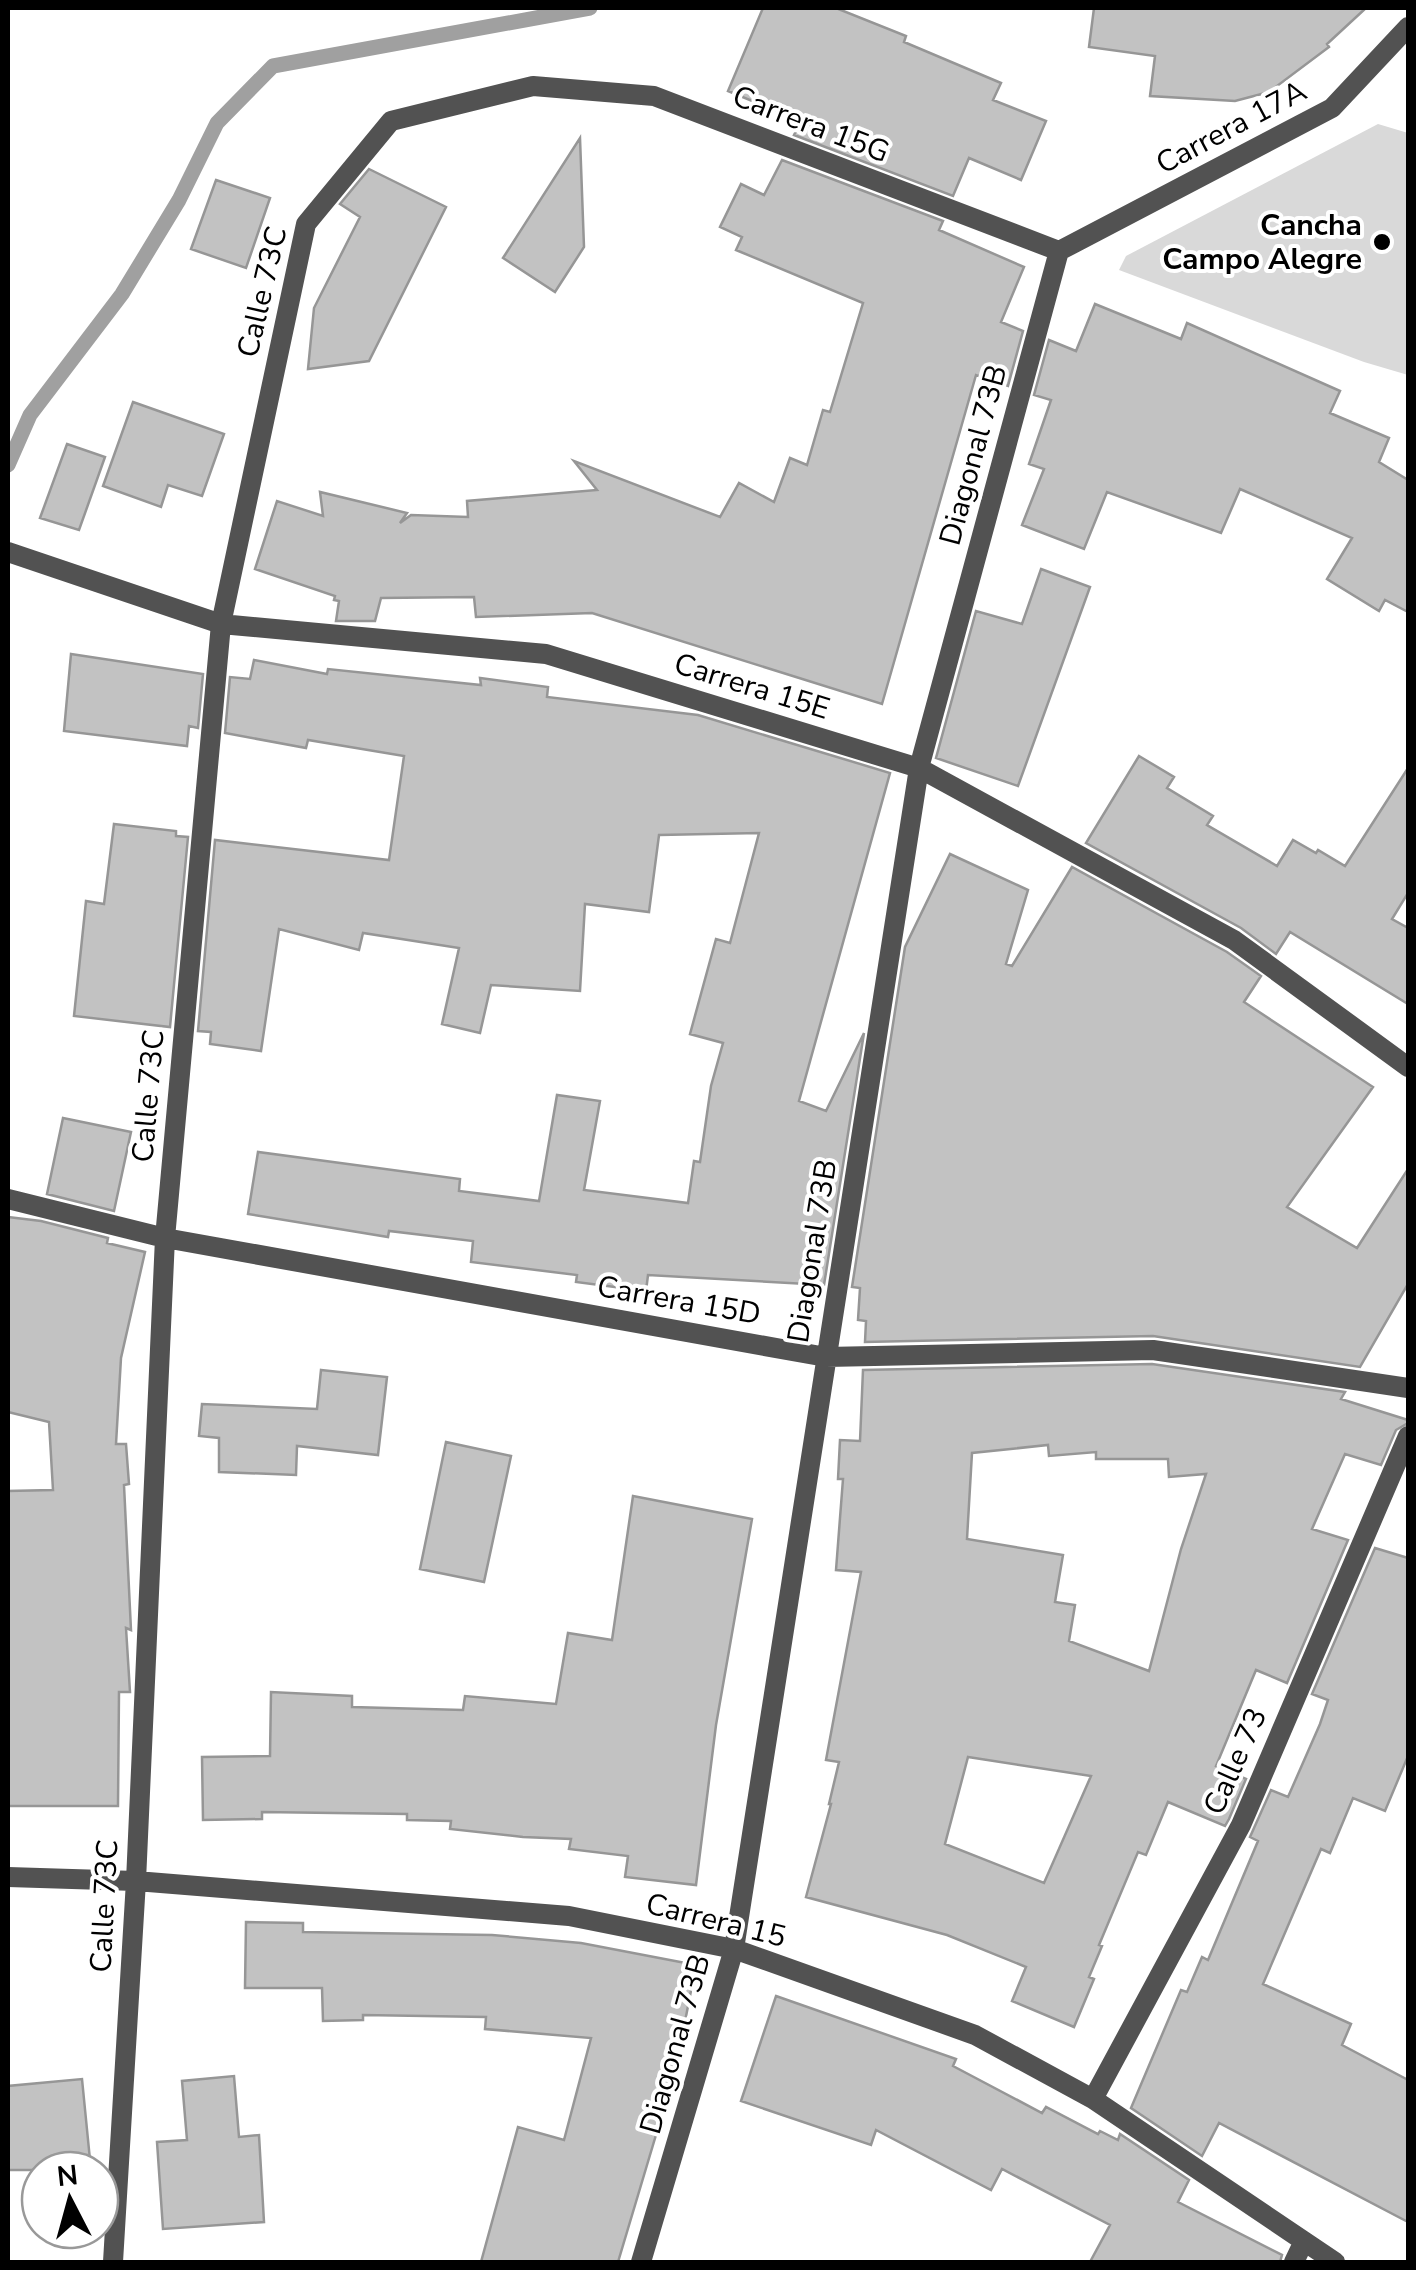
<svg xmlns="http://www.w3.org/2000/svg" width="1416" height="2270" viewBox="0 0 1416 2270" font-family="'Nunito Sans',sans-serif">
  <rect width="100%" height="100%" fill="#fff"/>
  <!-- green -->
  <path fill="#d9d9d9" d="M1378,124L1408,133V375L1364,362L1119,270L1126,256Z"/>
  <g fill="none" stroke-linecap="round" stroke-linejoin="round">
    <!-- stream -->
    <path stroke="#a0a0a0" stroke-width="15" d="M8,465L30,415L122,294L179,200L217,123L273,66L590,8"/>
  </g>
  <!-- building -->
  <path fill="#c2c2c2" stroke="#969696" stroke-width="2.5" fill-rule="evenodd" d="M763,8H836L906,36L904,42L1001,83L993,100L1046,121L1021,180L969,158L953,196L794,135L801,121L728,91Z
    M1094,8H1366L1327,44L1329,47L1269,92L1235,101L1150,96L1155,56L1089,47Z
    M580,138L584,247L555,292L503,258Z
    M782,160L943,221L939,230L1024,267L1001,322L1023,331L1008,386L976,375L882,704L592,613L476,617L474,597L381,598L375,621H336L339,601L334,600L335,596L255,569L277,501L323,516L320,492L407,513L400,523L411,515L468,517L467,501L597,490L574,461L720,517L739,483L774,502L790,458L807,465L823,410L830,412L863,303L736,250L742,237L720,227L741,184L764,195Z
    M369,169L446,207L369,361L308,369L314,308L360,217L340,204Z
    M216,180L270,198L246,268L191,249Z
    M1095,304L1181,339L1187,323L1340,391L1330,413L1389,438L1379,462L1408,480V612L1385,600L1379,611L1327,579L1352,538L1240,489L1221,533L1107,492L1084,549L1022,525L1044,469L1029,464L1051,400L1034,395L1049,340L1076,351Z
    M133,402L224,434L202,496L168,485L161,507L103,486Z
    M67,444L105,457L79,530L40,518Z
    M1041,569L1090,587L1018,786L936,758L976,611L1022,624Z
    M71,654L203,674L198,728L189,726L187,746L64,731Z
    M254,660L327,674L328,669L481,685L480,678L548,687L547,697L698,715L890,773L799,1101L826,1111L864,1033L824,1285L648,1275L646,1291L576,1282L577,1275L471,1262L473,1241L389,1231L388,1237L248,1214L258,1152L460,1179L459,1191L539,1201L557,1095L600,1101L584,1190L688,1203L694,1161L700,1162L711,1086L723,1043L690,1034L716,939L730,943L759,833L659,835L649,912L585,904L580,991L491,985L480,1033L442,1024L459,948L363,933L359,950L279,929L261,1051L210,1044L211,1032L198,1031L215,840L389,860L404,756L308,740L306,748L225,733L230,677L250,679Z
    M1139,756L1174,777L1167,788L1213,816L1207,825L1277,866L1293,840L1316,853L1318,850L1345,866L1408,768V893L1392,919L1408,928V1004L1290,932L1276,954L1241,928L1086,843Z
    M114,824L176,831V836L188,837L170,1027L74,1016L86,901L104,904Z
    M950,854L1028,890L1006,964L1012,966L1072,867L1227,952L1261,976L1244,1002L1373,1087L1287,1207L1357,1248L1408,1169V1284L1360,1367L1153,1336L865,1342L866,1321L858,1320L860,1288L852,1287L905,947Z
    M63,1118L131,1132L114,1211L47,1194Z
    M8,1217L41,1221L108,1238L107,1243L145,1252L121,1358L116,1444H126L129,1484L124,1485L131,1630L126,1628L130,1692H119L118,1806H8V1491L53,1490L49,1422L8,1412Z
    M1152,1364L1345,1392L1341,1399L1408,1420V1423L1396,1430L1381,1465L1345,1454L1312,1529L1348,1540L1287,1683L1256,1670L1216,1766L1246,1779L1229,1819L1225,1826L1168,1802L1146,1855L1138,1852L1099,1945L1102,1946L1089,1977L1094,1979L1074,2027L1012,2001L1026,1967L947,1935L806,1897L831,1804H829L839,1762L826,1760L861,1572L836,1570L843,1479H838L840,1440L860,1441L863,1370ZM1048,1445L1049,1456L1096,1452V1459H1168L1169,1477L1206,1474L1181,1549L1149,1671L1069,1641L1075,1605L1055,1602L1063,1555L967,1539L972,1453ZM968,1757L1091,1776L1044,1883L945,1844Z
    M321,1370L387,1377L378,1455L297,1446L296,1475L219,1472V1438L199,1436L202,1404L317,1409Z
    M446,1442L511,1456L484,1582L420,1569Z
    M633,1496L752,1519L716,1725L696,1885L625,1877L628,1856L569,1849L571,1839L523,1837L450,1829L451,1821L407,1820V1814L262,1812V1819L203,1820L202,1757L270,1756L271,1692L352,1696V1707L463,1710L465,1696L556,1704L568,1633L612,1640Z
    M1375,1548L1408,1558V1756L1385,1811L1353,1798L1330,1853L1321,1849L1263,1984L1351,2024L1342,2045L1408,2080V2222L1219,2123L1202,2156L1131,2108L1181,1990L1187,1992L1202,1957L1208,1960L1258,1841L1250,1837L1271,1790L1288,1797L1320,1724L1328,1700L1312,1694Z
    M246,1922L303,1923V1932L492,1935L581,1943L696,1965L676,2068L618,2262H481L518,2127L564,2140L591,2038L485,2029L486,2017L363,2015V2020L323,2021L322,1988H245Z
    M776,1996L956,2059L953,2066L1042,2113L1046,2107L1098,2134L1100,2131L1118,2140L1120,2134L1189,2180L1178,2202L1282,2255L1280,2262H1090L1110,2225L1002,2169L991,2190L876,2130L871,2145L741,2101Z
    M234,2076L239,2137L259,2135L264,2222L163,2229L157,2142L187,2140L182,2081Z
    M82,2079L91,2170H8V2086Z"/>
  <g fill="none" stroke-linecap="round" stroke-linejoin="round">
    <!-- street -->
    <path stroke="#525252" stroke-width="20" d="M1059,251L1332,108L1408,27
      M8,552L221,624L546,654L919,768L1234,940L1408,1067
      M8,1199L165,1238L826,1357L1153,1350L1408,1388
      M8,1877L136,1881L569,1916L734,1949L975,2035L1093,2099L1335,2262
      M1093,2099L1241,1825L1408,1436
      M113,2262L136,1881L165,1238L221,624L306,224L391,121L533,86L654,96L1059,251
      M641,2262L734,1949L919,768L1059,251
      M1294,2262L1304,2241"/>
  </g>
  <!-- markers -->
  <circle fill="#000" stroke="#fff" stroke-width="4" cx="1382" cy="242" r="10"/>
  <g text-anchor="middle" stroke-width="8" stroke-linejoin="round" paint-order="stroke">
    <!-- street labels -->
    <g font-size="30" fill="#000" stroke="#fff">
      <text transform="translate(811 124) rotate(21)" y="10">Carrera 15G</text>
      <text transform="translate(1231 127) rotate(-28)" y="10">Carrera 17A</text>
      <text transform="translate(262 292) rotate(-77)" y="10">Calle 73C</text>
      <text transform="translate(973 455) rotate(-75)" y="10">Diagonal 73B</text>
      <text transform="translate(752 686) rotate(17)" y="10">Carrera 15E</text>
      <text transform="translate(148 1096) rotate(-85)" y="10">Calle 73C</text>
      <text transform="translate(812 1251) rotate(-81)" y="10">Diagonal 73B</text>
      <text transform="translate(679 1300) rotate(10)" y="10">Carrera 15D</text>
      <text transform="translate(1235 1761) rotate(-66)" y="10">Calle 73</text>
      <text transform="translate(104 1906) rotate(-87)" y="10">Calle 73C</text>
      <text transform="translate(716 1920) rotate(14)" y="10">Carrera 15</text>
      <text transform="translate(675 2044) rotate(-74)" y="10">Diagonal 73B</text>
    </g>
    <!-- poi labels -->
    <g font-size="30" font-weight="bold" fill="#000" stroke="#fff" text-anchor="end">
      <text x="1362" y="235">Cancha<tspan x="1362" dy="34">Campo Alegre</tspan></text>
    </g>
  </g>
  <!-- border -->
  <rect width="1416" height="2270" fill="none" stroke="#000000" stroke-width="20"/>
  <!-- north arrow -->
  <g transform="translate(70 2200) rotate(354)"><circle r="48" fill="#ffffff" stroke="#999999" stroke-width="2.5"/>
  <path d="M0-8L18 38L0 25L-18 38Z" fill="#000000"/>
  <text y="-15" font-size="28" font-weight="bold" text-anchor="middle" fill="#000000">N</text>
  </g>
</svg>
